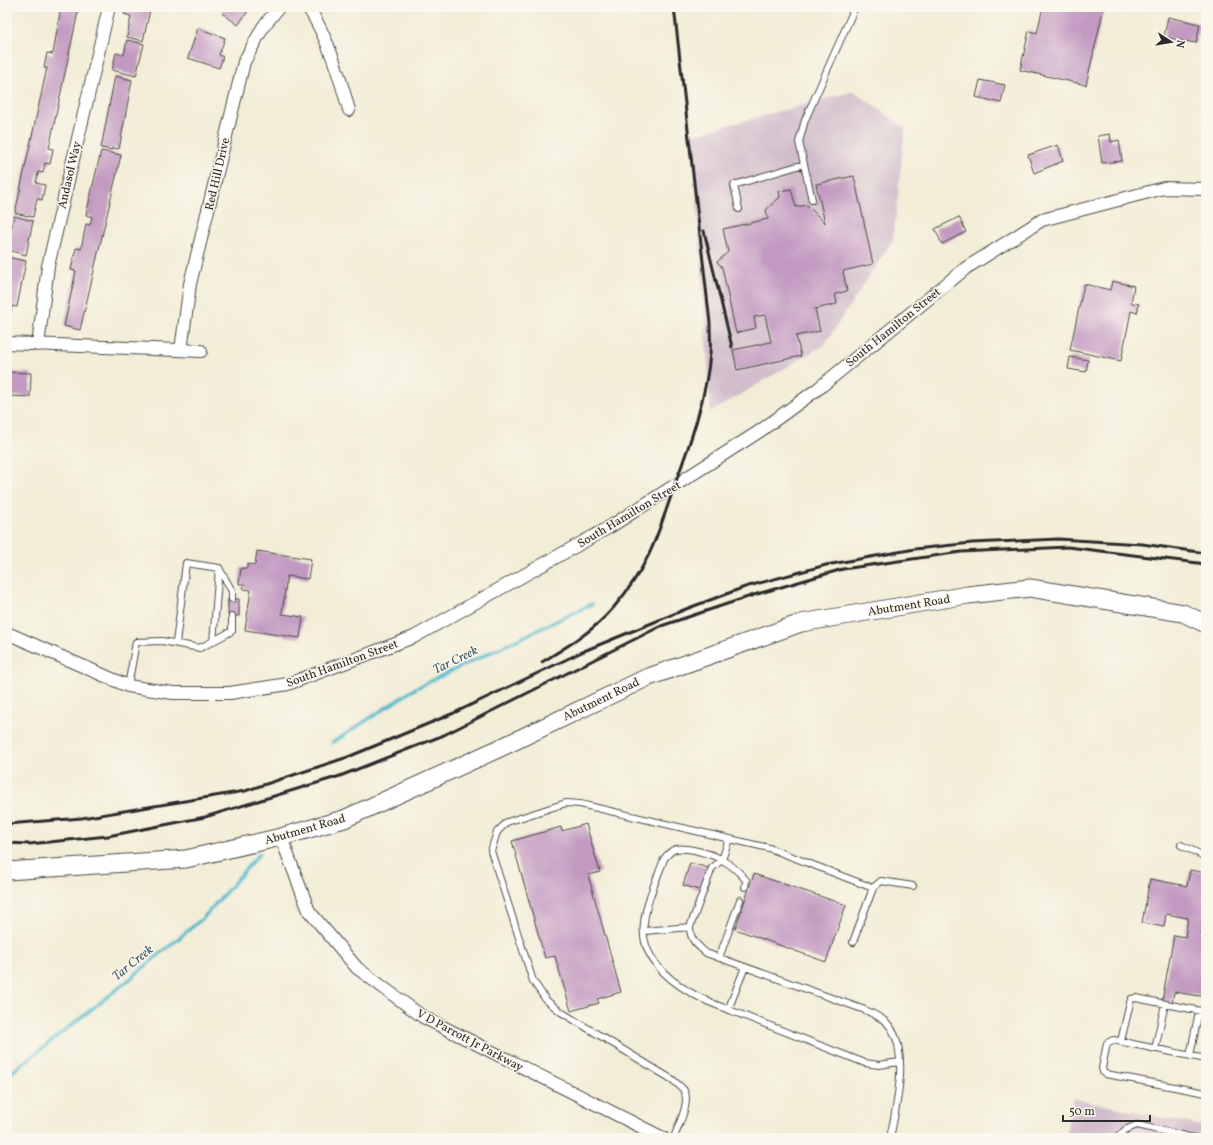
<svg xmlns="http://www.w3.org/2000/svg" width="1213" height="1145" viewBox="0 0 1213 1145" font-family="Vollkorn,serif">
  <rect width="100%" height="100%" fill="#fbf7ec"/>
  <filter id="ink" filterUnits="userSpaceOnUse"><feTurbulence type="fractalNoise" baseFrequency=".025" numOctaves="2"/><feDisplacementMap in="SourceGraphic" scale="8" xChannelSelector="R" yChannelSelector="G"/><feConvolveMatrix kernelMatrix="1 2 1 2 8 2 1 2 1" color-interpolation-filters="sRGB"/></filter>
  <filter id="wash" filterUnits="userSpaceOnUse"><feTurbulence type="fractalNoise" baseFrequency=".012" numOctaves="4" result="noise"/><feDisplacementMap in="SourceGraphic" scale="16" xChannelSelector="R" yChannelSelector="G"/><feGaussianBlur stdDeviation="0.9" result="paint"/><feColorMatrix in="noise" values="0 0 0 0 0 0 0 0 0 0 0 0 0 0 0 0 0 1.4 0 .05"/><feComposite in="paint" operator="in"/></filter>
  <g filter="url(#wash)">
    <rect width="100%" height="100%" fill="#f2edd7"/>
    <!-- industrial -->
    <path fill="#d1bdcb" d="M854,91L905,128L893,240L824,345L711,412L692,135Z
      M1073,1098L1206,1127V1138H1065Z"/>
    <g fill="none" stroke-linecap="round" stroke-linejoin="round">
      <!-- stream -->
      <path stroke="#4fb8cc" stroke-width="3.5" d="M332,743L416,688L592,604
        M7,1076L130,979L203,918L260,853"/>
    </g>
    <g id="blocks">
      <!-- building -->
      <path fill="#c29ac1" d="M61,7H79L49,148L53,149L50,164L45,163L43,173L38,172L36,183L45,185L42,200L37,199L33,217L15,213L47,68H44L47,53L53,54Z
        M126,7H138L150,10L143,41L127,37L131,16L124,14Z
        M226,7H251L238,25L222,13Z
        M1043,7H1104L1086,85L1020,70L1029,31L1037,33Z
        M1168,17L1200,24L1196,43L1164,37Z
        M198,28L225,38L219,55L223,57L219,68L188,58Z
        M127,40L144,44L136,76L112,70L116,53L124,55Z
        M115,76L132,80L119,149L112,148V150L101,148Z
        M980,80L1005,85L1001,103L976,97Z
        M1110,134L1111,142L1119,140L1122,161L1102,163L1098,136Z
        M1058,145L1063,161L1034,173L1028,155Z
        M101,151L121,155L80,330L64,326L76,271L71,270L76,248L81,249L86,224L90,225L92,217L86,215Z
        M854,176L873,264L843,271L847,291L835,294L837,304L815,309L820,331L796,336L801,356L737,370L733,350L771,342L765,315L754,317L756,328L736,333L722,267L717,262L728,252L723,229L768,219L766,210L780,197L779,191L791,189L796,207L807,205L825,223L816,184Z
        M14,216L33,221L26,255L7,250Z
        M959,217L966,232L942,244L935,229Z
        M7,257L26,261L17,307L12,306L8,329Z
        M1112,281L1134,286L1131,303L1139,304L1137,313L1131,311L1121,361L1070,350L1084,284L1110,290Z
        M1070,357L1088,360L1086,372L1068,369Z
        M7,372L31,373L30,397L7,396Z
        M257,551L311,559L308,579L287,576L282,614L303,617L300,638L245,630L251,590L243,589L244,584H239L241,568H247V564L255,565Z
        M228,599H239V616H228Z
        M586,824L600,872L588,875L621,992L597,999L599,1003L571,1011L555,956L545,958L512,841L561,827L562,831Z
        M690,863L709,868L702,891L683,885Z
        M1190,870L1206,873V924H1203L1201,934L1206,935V997L1174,992L1172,1003L1162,1001L1174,935L1185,937L1188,918L1166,914L1164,927L1142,923L1150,879L1187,886Z
        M754,874L846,905L826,962L735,929Z"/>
    </g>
  </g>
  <g filter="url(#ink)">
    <use href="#blocks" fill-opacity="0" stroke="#494845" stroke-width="1"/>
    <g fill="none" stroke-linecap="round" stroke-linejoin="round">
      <!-- service casing -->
      <g stroke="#494845" stroke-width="8">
        <path id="service" d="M812,200L799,142L805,120L855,7
          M739,209L734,185L804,164
          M213,642L219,568
          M176,643L186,563L219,568L232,591V599
          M128,686L136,642L162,641L200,648L232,631V616
          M1181,845L1206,857
          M745,887L746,880C740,873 730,864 722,860C713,854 687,847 676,849C671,850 667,855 664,859C657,879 646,901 644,923C639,962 678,988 709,1002L865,1063L879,1065L899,1062
          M690,927C690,940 696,944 706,953L865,1010C873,1014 881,1017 887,1023C911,1048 896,1108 890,1138
          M644,931L690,927L712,868L722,860L729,839
          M853,942L873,888L881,881L913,886
          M719,958L740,900
          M728,1010L745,967
          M1121,1041L1131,999L1136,998L1206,1012
          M1155,1049L1165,1004
          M1190,1056L1199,1011
          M1206,1059L1113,1040L1107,1043L1102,1068L1103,1072L1106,1074L1206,1093
          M674,1138C678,1125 692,1101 683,1089C680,1086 676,1083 673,1080L561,1012L546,1000L533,981L491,851L497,832L507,822L566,803L580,804L769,848L873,888
          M1117,1138L1125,1130L1137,1125L1194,1138"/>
      </g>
      <!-- minor casing -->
      <g stroke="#494845" stroke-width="14">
        <path id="minor" d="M308,7C328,38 339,74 349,110
          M7,343L201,351
          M38,345L48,266L109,7
          M181,350L190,284L244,62L263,27L279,7
          M7,633L128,686L173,693H230L288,684L414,637L608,528L760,431L819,388L966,268L1042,220L1164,188L1206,189
          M281,837L309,911L357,968L423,1017L663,1138"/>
      </g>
      <!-- secondary casing -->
      <g stroke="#494845" stroke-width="19">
        <path id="secondary" d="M7,871L186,859L281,837L344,819L500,748L646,678L801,623L968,595L1030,588L1183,613L1206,624"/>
      </g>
      <!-- service -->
      <use href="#service" stroke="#fff" stroke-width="6"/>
      <!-- minor -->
      <use href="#minor" stroke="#fff" stroke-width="12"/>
      <!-- secondary -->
      <use href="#secondary" stroke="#fff" stroke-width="17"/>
      <!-- rail -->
      <path stroke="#2b2b2b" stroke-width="3" d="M704,231L732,347
        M542,662C568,646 594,631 614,607C650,565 658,534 675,484C690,444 707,395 710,353C711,343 710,332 710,323L674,7
        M7,824L82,818L245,791L348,757L454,713L584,651L686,609L745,587L826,565L915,549L972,543L1058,539L1142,544L1206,553
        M7,843L29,844L108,836L205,817L340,776L444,735L661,626L754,595L843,569L961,552L1068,547L1206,564"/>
    </g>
  </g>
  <g text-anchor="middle" stroke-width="3" stroke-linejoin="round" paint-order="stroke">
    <!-- street labels -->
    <g font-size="12" fill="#2b2b2b" stroke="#fbf7ec">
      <text transform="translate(217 174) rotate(-77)" y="4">Red Hill Drive</text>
      <text transform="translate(69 175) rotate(-77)" y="4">Andasol Way</text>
      <text transform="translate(893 327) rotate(-39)" y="4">South Hamilton Street</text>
      <text transform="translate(629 514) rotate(-31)" y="4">South Hamilton Street</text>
      <text transform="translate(909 605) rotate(-9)" y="4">Abutment Road</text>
      <text transform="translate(342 663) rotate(-20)" y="4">South Hamilton Street</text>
      <text transform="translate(601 699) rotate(-26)" y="4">Abutment Road</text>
      <text transform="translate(305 829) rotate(-16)" y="4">Abutment Road</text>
      <text transform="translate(470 1040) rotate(28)" y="4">V D Parrott Jr Parkway</text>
    </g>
    <!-- water labels -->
    <g font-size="13" font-style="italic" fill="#385c63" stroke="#fbf7ec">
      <text transform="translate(455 659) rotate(-26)" y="5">Tar Creek</text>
      <text transform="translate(132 962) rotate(-39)" y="5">Tar Creek</text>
    </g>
  </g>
  <!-- margin -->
  <rect width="1213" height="1145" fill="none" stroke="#fbf7ec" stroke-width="24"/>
  <!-- north arrow -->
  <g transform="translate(1171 42) rotate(102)" stroke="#fbf7ec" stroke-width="3" paint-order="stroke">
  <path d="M0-3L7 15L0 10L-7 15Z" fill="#2b2b2b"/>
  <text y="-6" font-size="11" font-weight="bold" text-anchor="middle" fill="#2b2b2b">N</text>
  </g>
  <!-- scale -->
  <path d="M1063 1115v6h87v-6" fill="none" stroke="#2b2b2b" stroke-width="2"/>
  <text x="1069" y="1115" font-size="12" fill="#2b2b2b" stroke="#fbf7ec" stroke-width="3" paint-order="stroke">50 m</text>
</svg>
